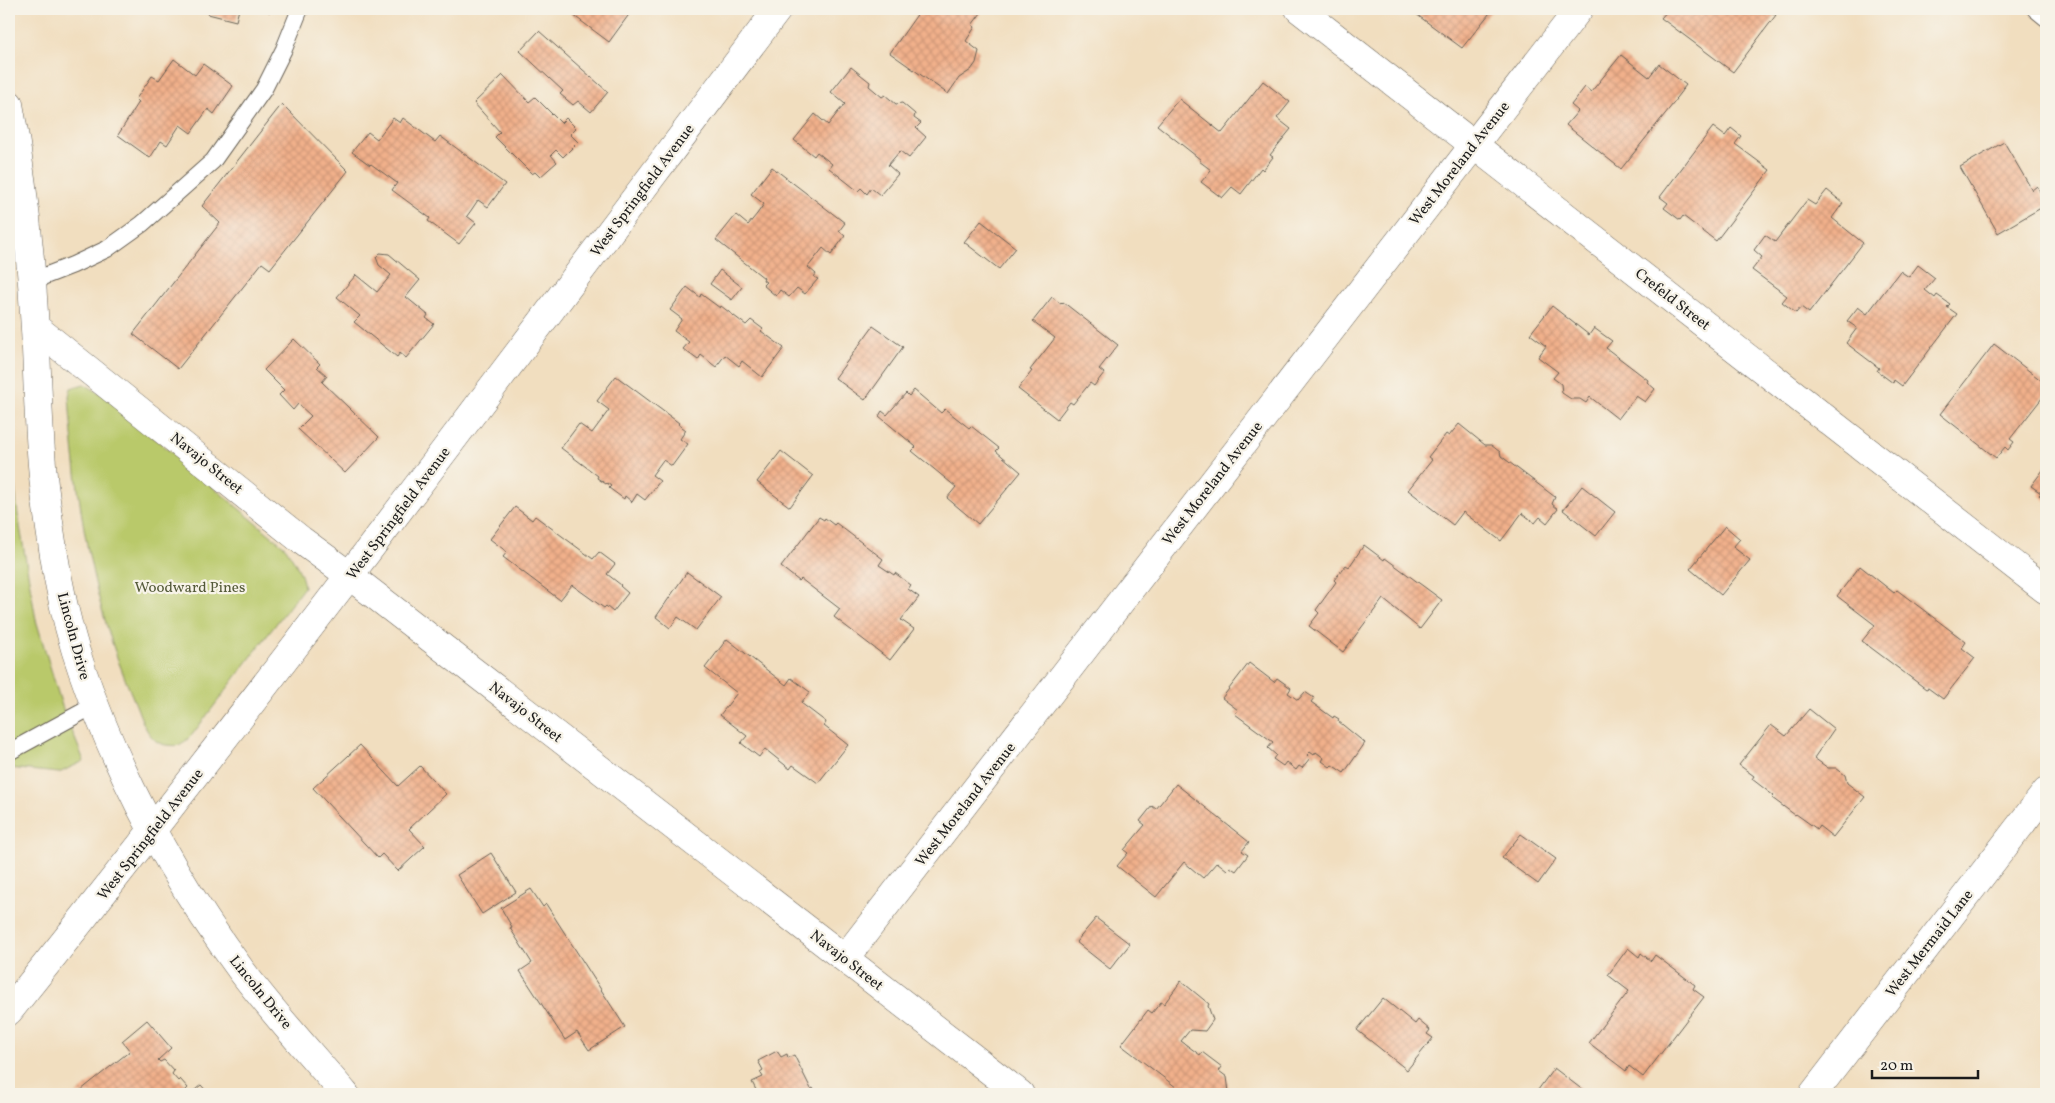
<svg xmlns="http://www.w3.org/2000/svg" width="2055" height="1103" viewBox="0 0 2055 1103" font-family="Vollkorn,serif">
  <defs>
    <pattern id="building-cross-hatch" width="8" height="8" patternUnits="userSpaceOnUse" patternTransform="scale(1.25)"><rect width="8" height="8" fill="#f1b08b"/><path d="M0 0l8 8M0 8l8-8" fill="none" stroke="#ce9777"/></pattern>
  </defs>
  <rect width="100%" height="100%" fill="#f7f3e8"/>
  <filter id="ink" filterUnits="userSpaceOnUse"><feTurbulence type="fractalNoise" baseFrequency=".02" numOctaves="2"/><feDisplacementMap in="SourceGraphic" scale="10" xChannelSelector="R" yChannelSelector="G"/><feConvolveMatrix kernelMatrix="1 2 1 2 8 2 1 2 1" color-interpolation-filters="sRGB"/></filter>
  <filter id="wash" filterUnits="userSpaceOnUse"><feTurbulence type="fractalNoise" baseFrequency=".0096" numOctaves="4" result="noise"/><feDisplacementMap in="SourceGraphic" scale="20" xChannelSelector="R" yChannelSelector="G"/><feGaussianBlur stdDeviation="1.12" result="paint"/><feColorMatrix in="noise" values="0 0 0 0 0 0 0 0 0 0 0 0 0 0 0 0 0 1.4 0 .05"/><feComposite in="paint" operator="in"/></filter>
  <g filter="url(#wash)">
    <rect width="100%" height="100%" fill="#f1debf"/>
    <!-- park -->
    <path fill="#b9c96b" stroke="#6a7244" d="M84,384L103,395L286,548C294,561 302,572 304,587L192,735L181,745C174,746 162,746 156,741C143,730 140,713 133,698C91,601 76,500 69,396L71,388Z
      M9,405L10,446L18,515L36,620L62,706L84,761L59,773L9,768Z"/>
    <g id="blocks">
      <!-- building -->
      <path fill="url(#building-cross-hatch)" d="M209,9H239L236,21L208,14Z
        M257,9H270V12Z
        M565,9H633L609,42Z
        M921,9H984L972,25L975,27L966,41L979,51L976,63L971,70L959,78L948,94L890,53Z
        M1420,9H1493L1462,48L1416,14Z
        M1669,9H1767L1776,15L1733,72L1661,18Z
        M539,31L608,92L591,112L578,101L573,105L560,94L563,91L520,51Z
        M1621,55L1649,77L1659,64L1686,85L1676,98L1677,99L1621,169L1566,125L1578,111L1571,105L1585,87L1591,92Z
        M174,59L195,75L203,64L233,86L214,114L208,109L191,133L180,125L167,145L161,141L150,158L118,135L139,102L136,99L152,76L159,80Z
        M851,67L870,82L869,86L882,97L885,95L896,104L902,103L915,114L914,118L921,123L916,128L926,137L909,158L900,151L888,165L898,174L880,195L871,188L867,194L861,188L858,191L829,168L832,164L817,152L814,156L794,140L815,114L828,125L838,112L845,104L831,92Z
        M503,75L529,102L535,97L561,123L566,118L576,128L570,134L578,142L563,157L556,150L551,155L557,162L540,177L535,172L532,174L495,137L500,132L474,103Z
        M1263,81L1290,102L1277,118L1291,129L1270,155L1273,157L1263,170L1261,168L1241,194L1232,187L1222,198L1201,182L1211,170L1199,161L1201,160L1157,125L1179,99L1222,133Z
        M282,104L348,171L270,269L262,263L178,369L133,334L220,223L202,206Z
        M393,118L400,123L403,118L435,142L440,136L505,184L488,207L478,200L472,209L467,216L476,223L459,244L428,221L430,218L392,190L397,183L371,164L370,165L352,152L368,132L377,139Z
        M1713,127L1725,136L1731,128L1741,136L1735,144L1770,170L1716,241L1683,216L1680,220L1664,208L1668,203L1660,197Z
        M2004,142L2032,190L2037,186L2046,202V205L1998,233L1960,167Z
        M772,167L845,223L839,231L845,236L831,255L823,248L808,267L816,274L814,277L818,279L805,294L797,288L789,297L780,290L776,296L763,285L766,282L763,280L764,278L716,240L736,215L748,225L757,214L764,204L751,194Z
        M1827,190L1843,203L1832,218L1863,243L1809,313L1801,307L1796,313L1782,302L1787,296L1752,270L1762,257L1754,250L1765,235L1775,242L1807,200L1815,205Z
        M981,221L1016,248L999,269L964,242Z
        M380,253L389,254L420,280L406,297L428,315L426,318L434,324L406,358L400,353L397,357L354,322L360,316L337,297L356,275L377,292L391,275L379,265L376,257Z
        M1918,265L1935,278L1925,290L1935,298L1937,295L1950,304L1947,307L1957,314L1902,386L1894,380L1893,383L1877,371L1879,368L1846,343L1857,328L1847,321L1858,307L1867,314L1900,271L1909,277Z
        M720,270L742,287L732,300L710,284Z
        M687,287L700,297L701,294L720,308L721,306L746,325L751,320L763,329L761,331L784,348L762,377L742,361L739,366L725,355L716,367L701,355L698,360L683,349L689,342L674,331L682,319L670,310Z
        M1052,297L1061,304L1063,302L1118,345L1099,369L1104,373L1094,386L1090,383L1073,404L1070,402L1057,419L1018,389L1032,371L1030,370L1055,338L1033,321Z
        M1552,306L1589,335L1594,328L1612,341L1606,348L1648,380L1647,382L1655,389L1645,402L1636,396L1618,419L1590,397L1586,403L1580,399H1571L1562,393L1561,384L1553,378L1558,372L1538,357L1546,346L1530,334Z
        M873,326L903,347L865,400L835,378Z
        M294,339L320,364L317,367L327,376L322,382L379,437L345,473L298,429L311,416L298,404L293,410L279,395L284,390L264,370Z
        M1994,344L2046,384V393L2010,439L2014,442L2008,450L2005,447L1996,458L1940,414Z
        M616,376L679,423L678,424L686,430L680,439L688,444L672,466L663,460L652,475L660,481L645,500L637,494L632,502L625,496L624,499L609,488L611,486L607,483L606,484L597,478L598,476L561,448L579,424L592,433L609,410L597,401Z
        M914,390L941,413L945,409L969,428L971,426L999,448L996,451L1021,472L978,524L947,498L956,487L912,451L916,447L879,416L882,411L887,415L906,393L909,396Z
        M1459,424L1485,445H1491L1500,452L1501,456L1555,497L1552,504L1558,509L1547,523L1540,517L1535,523L1522,513L1501,541L1463,512L1453,525L1408,490L1432,460L1428,457L1446,434L1449,436Z
        M781,451L813,476L790,507L757,482Z
        M2046,466V501L2039,495L2041,493L2031,486Z
        M1582,486L1615,512L1596,536L1563,510Z
        M515,507L532,520L535,516L593,559L599,552L615,564L607,574L621,585L620,586L628,593L613,612L606,606L604,608L572,585L560,600L503,557L507,552L490,539Z
        M819,517L824,520L825,518L834,525L836,523L883,559L879,565L894,575L895,573L911,585L908,589L919,597L901,620L914,629L890,660L834,617L840,609L801,579L799,581L781,567Z
        M1725,526L1740,539L1733,547L1750,560L1721,595L1690,569Z
        M1364,545L1384,560L1385,558L1442,600L1420,629L1383,599L1343,652L1309,626L1319,613L1316,610L1336,582L1334,580L1346,565L1349,567Z
        M1860,566L1894,593L1897,590L1966,642L1962,648L1975,658L1943,699L1928,688L1926,689L1862,641L1875,625L1837,596Z
        M687,572L721,597L696,630L678,617L670,628L656,617Z
        M727,639L786,685L791,678L810,692L801,703L826,722L824,726L848,745L818,783L793,765L790,769L765,749L759,757L741,743L747,736L720,715L737,693L705,668Z
        M1249,663L1274,682L1277,678L1291,688L1288,693L1298,700L1305,692L1314,698L1311,702L1333,718L1334,716L1339,719L1338,721L1365,743L1344,773L1332,765L1330,767L1322,761L1324,758L1316,752L1314,755L1310,752L1307,755L1310,758L1302,768L1299,766L1296,770L1286,762L1283,766L1273,759L1276,755L1268,748L1273,742L1235,714L1238,710L1222,698Z
        M1809,709L1834,729L1814,758L1828,768H1836L1845,775L1847,783L1865,797L1833,837L1819,826L1817,829L1796,814L1795,815L1772,798L1774,796L1752,779L1754,776L1739,765L1771,725L1786,736Z
        M360,745L398,786L420,766L446,794L409,829L425,846L398,871L382,854L378,858L313,788Z
        M1176,784L1249,842L1242,851L1248,855L1236,871L1230,867L1227,870L1217,862L1203,878L1184,862L1156,897L1117,866L1128,853L1124,850L1145,825L1140,821L1152,806L1156,809Z
        M1521,834L1556,859L1538,884L1502,858Z
        M491,853L516,892L482,914L457,875Z
        M531,889L543,907L546,904L625,1027L589,1050L577,1032L565,1040L520,971L532,963L510,928L512,927L501,908Z
        M1096,918L1130,944L1110,969L1076,942Z
        M1628,948L1639,957L1641,953L1651,961L1655,955L1695,985L1693,989L1704,997L1643,1077L1629,1066L1626,1071L1589,1043L1629,991L1608,975Z
        M1181,981L1209,1004L1208,1006L1213,1020L1205,1031L1190,1030L1181,1041L1200,1055L1202,1052L1222,1067L1219,1071L1227,1077L1229,1092L1227,1094H1185L1121,1045L1148,1010L1152,1013L1161,1002L1164,1004Z
        M1383,998L1415,1024L1418,1020L1430,1030L1427,1034L1433,1038L1407,1070L1357,1030Z
        M147,1020L171,1048L158,1060L160,1062L164,1060L174,1071L172,1074L178,1081L180,1079L188,1088L184,1092L190,1094H76L130,1051L122,1041Z
        M777,1051L781,1057L787,1054L788,1058L794,1055L811,1089L813,1088L816,1094H758L752,1082L763,1077L760,1072L763,1070L758,1061Z
        M1554,1068L1588,1094H1535Z
        M201,1085L209,1094H190Z"/>
    </g>
  </g>
  <g filter="url(#ink)">
    <use href="#blocks" fill-opacity="0" stroke="#676055" stroke-width="1"/>
    <g fill="none" stroke-linecap="round" stroke-linejoin="round">
      <!-- lane casing -->
      <g stroke="#676055" stroke-width="18">
        <path id="lane" d="M2035,9L2046,18
          M32,281L73,265L107,249L142,224L213,161L264,89L284,49L300,9
          M9,752L95,705"/>
      </g>
      <!-- street casing -->
      <g stroke="#676055" stroke-width="29">
        <path id="street" d="M1299,9L2046,590
          M9,104C23,178 31,254 35,329C38,381 38,434 44,485C52,547 61,611 82,670C119,777 174,879 241,970C273,1013 310,1053 345,1094
          M35,327L301,540L350,576L1020,1094
          M845,958L1579,9
          M9,1011C273,682 524,345 778,9
          M1813,1094L2046,792"/>
      </g>
      <!-- lane -->
      <use href="#lane" stroke="#fff" stroke-width="16"/>
      <!-- street -->
      <use href="#street" stroke="#fff" stroke-width="28"/>
    </g>
  </g>
  <g text-anchor="middle" stroke-width="4.5" stroke-linejoin="round" paint-order="stroke">
    <!-- street labels -->
    <g font-size="15" fill="#1c1c1c" stroke="#f7f3e8">
      <text transform="translate(1459 163) rotate(-52)" y="5">West Moreland Avenue</text>
      <text transform="translate(642 190) rotate(-53)" y="5">West Springfield Avenue</text>
      <text transform="translate(1673 299) rotate(38)" y="5">Crefeld Street</text>
      <text transform="translate(207 463) rotate(39)" y="5">Navajo Street</text>
      <text transform="translate(1212 483) rotate(-52)" y="5">West Moreland Avenue</text>
      <text transform="translate(398 513) rotate(-53)" y="5">West Springfield Avenue</text>
      <text transform="translate(74 636) rotate(75)" y="5">Lincoln Drive</text>
      <text transform="translate(526 712) rotate(38)" y="5">Navajo Street</text>
      <text transform="translate(965 804) rotate(-52)" y="5">West Moreland Avenue</text>
      <text transform="translate(150 834) rotate(-52)" y="5">West Springfield Avenue</text>
      <text transform="translate(1929 943) rotate(-52)" y="5">West Mermaid Lane</text>
      <text transform="translate(847 960) rotate(38)" y="5">Navajo Street</text>
      <text transform="translate(261 992) rotate(51)" y="5">Lincoln Drive</text>
    </g>
    <!-- park labels -->
    <g font-size="15" fill="#535938" stroke="#f7f3e8">
      <text x="190" y="592">Woodward Pines</text>
    </g>
  </g>
  <!-- margin -->
  <rect width="2055" height="1103" fill="none" stroke="#f7f3e8" stroke-width="30"/>
  <!-- scale -->
  <path d="M1872 1070v8h106v-8" fill="none" stroke="#1c1c1c" stroke-width="2.5"/>
  <text x="1880" y="1070" font-size="15" fill="#1c1c1c" stroke="#f7f3e8" stroke-width="4" paint-order="stroke">20 m</text>
</svg>
